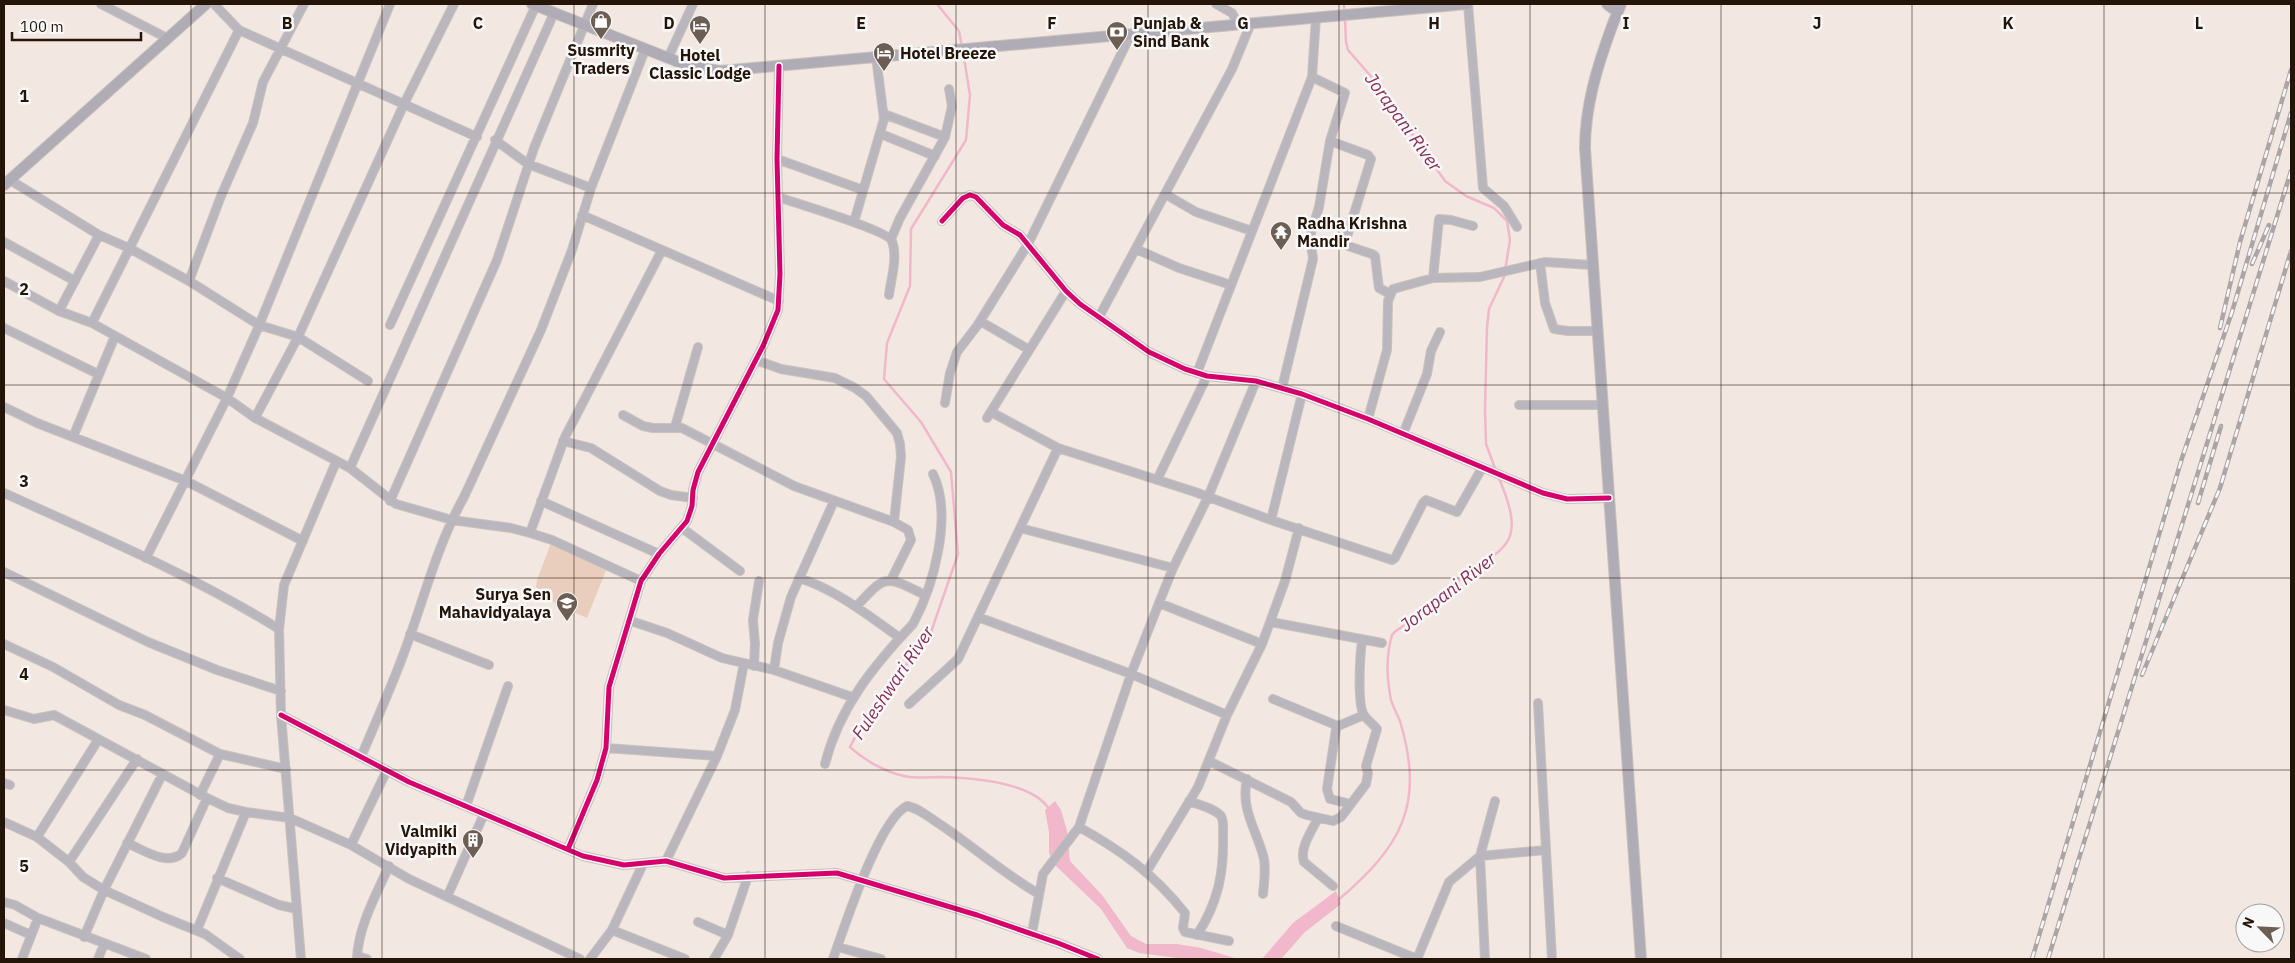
<svg xmlns="http://www.w3.org/2000/svg" width="2295" height="963" viewBox="0 0 2295 963" font-family="'IBM Plex Sans',sans-serif">
  <rect width="100%" height="100%" fill="#f2e7e1"/>
  <!-- green -->
  <path fill="#e9cebd" d="M551,543L606,570L587,618L557,605L536,587L537,580Z"/>
  <!-- water -->
  <path fill="#f0b8ca" d="M1055,801L1061,810L1067,831L1070,861L1102,895L1131,936L1146,944H1177L1201,948L1238,959H1185L1139,953L1127,948L1101,909L1056,866L1049,853V832L1045,810Z
    M1336,891L1341,904L1305,932L1281,959H1262L1293,923Z"/>
  <g fill="none" stroke-linecap="round" stroke-linejoin="round">
    <!-- stream -->
    <path stroke="#f0b8ca" stroke-width="2.5" d="M937,4L959,31L962,47
      M1344,4V12
      M1345,18L1346,42L1348,50L1375,81L1445,181L1466,196L1494,208L1507,221L1510,240L1504,277L1489,309L1487,328L1485,409L1486,444L1496,471
      M963,52L970,95L966,140L911,229L910,286L887,343L884,379L921,422L951,472L958,554L931,632L863,722L850,747C864,760 885,772 904,776C916,779 930,777 942,777C972,778 1032,782 1049,809
      M1337,901C1402,846 1425,805 1400,721C1397,714 1393,707 1391,700C1387,680 1386,655 1392,635C1398,627 1409,624 1417,618C1429,607 1440,594 1454,584C1505,545 1529,548 1498,476"/>
    <!-- street casing -->
    <g stroke="#cbc2bc" stroke-width="10">
      <path id="street" d="M101,4L167,38
        M214,4L239,30L477,137
        M1216,4L1232,13L1238,24
        M1468,4L1483,188L1504,206L1517,227
        M668,58L693,4
        M884,114L945,137
        M881,134L935,156
        M495,140L528,164L591,188
        M1330,141L1368,155L1371,159L1345,243L1348,246L1372,254L1375,256L1379,288L1390,294
        M777,159L863,190
        M10,180L99,235L129,248L189,281L259,325L298,337L368,381
        M1165,194L1196,212L1252,231
        M778,197C795,203 887,230 892,241C898,257 891,279 889,295
        M582,215L779,301
        M942,221L963,198L970,195L976,197L1003,225L1020,235L1066,291L1080,304L1149,352L1185,369L1207,376L1256,381L1302,394L1368,419L1543,493L1567,499L1609,498
        M854,222L884,119L876,57
        M891,239L900,218L945,137L952,106L949,89
        M4,242L75,281
        M1136,249L1179,268L1231,285
        M1540,263L1545,303L1554,329L1568,331H1597
        M1433,278L1439,219L1451,220L1473,226
        M4,281L59,311L92,323L227,398L255,418L350,468L396,504L452,520L511,528L530,533L552,540L641,581
        M189,281L221,196L253,123L263,82L304,4
        M59,311L99,235
        M1099,317L1232,69L1251,23
        M980,321L1028,349
        M92,323L239,30
        M390,325L536,5
        M4,328L98,374
        M756,360L781,369L835,378L855,388L866,396L897,433L900,444L901,457L894,522
        M1197,373L1312,77L1316,17
        M1282,388L1313,259L1310,236L1319,207L1330,141L1345,93L1312,77
        M945,403L950,373L957,352L977,326L1028,244L1131,34
        M1519,405H1602
        M4,407L37,423L186,481L303,541
        M991,412L1058,448L1195,492L1271,520L1392,560L1395,558L1423,503L1426,500L1457,512L1482,468
        M623,415L643,426L653,428H682L794,486L894,522L908,530L911,540L891,580
        M255,418L298,337L404,104L454,4
        M987,418L1066,291
        M1368,419L1387,350L1388,301L1393,289L1433,278L1480,277L1545,262L1592,265
        M675,427L698,347
        M1403,434L1427,374L1431,351L1440,332
        M73,437L115,336
        M563,441L591,448L660,491L671,495L693,498
        M350,468L554,13
        M1157,480L1207,376
        M4,493C97,535 192,575 279,629
        M390,501L497,260L534,148L593,4
        M541,501L659,554
        M1271,520L1302,394
        M682,528L740,571
        M1020,528L1173,568
        M530,533L565,437L662,250
        M146,558L227,398L258,328L390,4
        M4,572L148,642L217,670L281,691
        M799,578C837,590 869,616 900,638
        M1159,603L1262,644
        M856,607C886,574 885,575 925,595
        M978,617L1131,674L1227,715
        M631,621L667,633L722,658L774,670L852,697
        M1271,622L1382,643
        M410,634L489,665
        M4,644L53,667L119,705L145,715L220,754L286,769
        M754,666L755,644L753,620L759,581
        M774,670L778,643L791,597L834,501
        M1273,699L1338,726
        M1538,703L1552,959
        M909,704L958,659L1058,448
        M4,710L34,719L54,715L207,798L228,808L246,812L290,818L351,845L409,879L580,959
        M281,715L409,782L583,856L624,865L666,861L724,878L837,873L977,915L1058,943L1098,959
        M606,748L717,756
        M361,757C376,721 392,686 405,650C424,599 437,545 464,497L541,330L572,250L591,188L645,50
        M1209,761L1291,802L1301,813L1307,815L1333,821L1341,817L1366,784L1368,773L1366,766L1377,729C1373,724 1367,720 1364,715C1357,705 1360,655 1362,641
        M825,764C839,708 874,665 913,624C934,585 953,515 933,474
        M1247,779C1240,810 1257,830 1264,859C1266,871 1264,883 1263,894
        M4,783L10,785
        M200,795L220,754
        M1189,801C1199,805 1214,808 1221,816C1224,821 1223,829 1223,835C1224,873 1218,903 1197,935
        M1351,804L1330,799L1327,789L1336,729L1338,726L1364,715
        M466,806L508,686
        M1318,818C1312,831 1299,848 1304,862L1333,886
        M4,822L37,837L98,740
        M1079,827C1122,851 1154,874 1185,913L1183,928L1185,932L1229,941
        M37,837L69,862L83,877L104,890L163,917L205,934L240,959
        M127,843C142,849 167,867 182,853L207,798
        M351,845L387,770
        M568,849L597,780L606,748L609,687L641,581L659,554L687,521L692,506L693,490L698,472L763,346L778,310L780,274L777,159L779,66
        M666,861L717,756L735,710L744,663
        M69,862L137,759
        M1147,871L1198,787L1227,715L1262,644L1285,581L1299,528
        M217,878L279,905L297,909
        M447,897L484,814
        M4,902L15,905L38,918L146,959
        M698,922L728,935
        M4,923L31,935
        M1336,926L1417,959
        M197,930L246,812
        M612,930L685,959
        M1032,933L1043,874L1079,827L1131,674L1159,603L1173,568L1208,497L1256,381
        M84,937L104,890L162,775
        M838,947L881,959
        M357,956L367,959
        M22,959L38,918
        M98,959L104,944
        M301,959L281,715L279,629L284,585L336,462
        M357,959C358,927 376,895 389,866
        M590,959L612,930L643,864
        M714,959L728,935L748,876
        M833,959C844,928 879,819 907,806C919,808 930,818 941,825C974,847 1004,874 1039,894
        M1417,959L1449,882L1480,856L1495,801
        M1485,959L1480,856L1546,850"/>
    </g>
    <!-- secondary casing -->
    <g stroke="#cbc2bc" stroke-width="12">
      <path id="secondary" d="M532,4L686,65L720,71L1467,4
        M1607,4L1612,8
        M1621,4C1618,12 1614,20 1611,29C1597,67 1585,107 1585,148L1641,959
        M4,185L206,4"/>
    </g>
    <!-- street -->
    <use href="#street" stroke="#bab6be" stroke-width="8"/>
    <!-- secondary -->
    <use href="#secondary" stroke="#b0acb6" stroke-width="10"/>
    <!-- rail casing -->
    <g stroke="#aba5a6" stroke-width="4.5">
      <path id="rail" d="M2252,264L2269,225
        M2220,328L2240,242L2291,70
        M2198,503L2221,426
        M2142,675L2220,488L2291,251
        M2032,959L2182,458L2232,312L2291,113
        M2048,959L2291,171"/>
    </g>
    <!-- rail -->
    <use href="#rail" stroke="#f8f8f8" stroke-width="2.5" stroke-dasharray="8" stroke-linecap="butt"/>
    <!-- cycleway casing -->
    <g stroke="#f8f8f8" stroke-width="8">
      <path id="cycleway" d="M942,221L963,198L970,195L976,197L1003,225L1020,235L1066,291L1080,304L1149,352L1185,369L1207,376L1256,381L1302,394L1368,419L1543,493L1567,499L1609,498
        M281,715L409,782L583,856L624,865L666,861L724,878L837,873L977,915L1058,943L1098,959
        M568,849L597,780L606,748L609,687L641,581L659,554L687,521L692,506L693,490L698,472L763,346L778,310L780,274L777,159L779,66"/>
    </g>
    <!-- cycleway -->
    <use href="#cycleway" stroke="#d6006c" stroke-width="5"/>
  </g>
  <!-- grid -->
  <path fill="none" stroke="#251408" stroke-width="1" stroke-opacity="0.55" d="M191,4V959M382,4V959M574,4V959M765,4V959M956,4V959M1148,4V959M1339,4V959M1530,4V959M1721,4V959M1912,4V959M2104,4V959M4,193H2291M4,385H2291M4,578H2291M4,770H2291"/>
  <!-- icons -->
  <defs>
    <g id="shop-pin" transform="scale(1.125)"><path d="M0 17L-7.5 6A9.5 9.5 0 1 1 7.5 6Z" fill="#6d5e54" stroke="#f8f8f8"/><path d="M-5-2.5h2.3a2.7 3.5 0 0 1 5.4 0H5L5.5 6h-11ZM-1.5-2.5h3a1.5 2.3 0 0 0-3 0Z" fill="#fff"/></g>
    <g id="hotel-pin" transform="scale(1.125)"><path d="M0 17L-7.5 6A9.5 9.5 0 1 1 7.5 6Z" fill="#6d5e54" stroke="#f8f8f8"/><path d="M-6-4.5h1.5V1H6V5H4.5V3h-9V5H-6ZM-4 0a1.8 1.8 0 1 1 3.6 0ZM.5 0V-2.5h3Q6-2.5 6 0Z" fill="#fff"/></g>
    <g id="bank-pin" transform="scale(1.125)"><path d="M0 17L-7.5 6A9.5 9.5 0 1 1 7.5 6Z" fill="#6d5e54" stroke="#f8f8f8"/><path d="M-6-4H6V4H-6ZM0-2.3a2.3 2.3 0 1 0 0 4.6a2.3 2.3 0 1 0 0-4.6Z" fill="#fff"/></g>
    <g id="temple-pin" transform="scale(1.125)"><path d="M0 17L-7.5 6A9.5 9.5 0 1 1 7.5 6Z" fill="#6d5e54" stroke="#f8f8f8"/><path d="M0-6L5-2H3V0L6.5 2.5H4V6H1.5V3h-3V6H-4V2.5H-6.5L-3 0V-2H-5Z" fill="#fff"/></g>
    <g id="university-pin" transform="scale(1.125)"><path d="M0 17L-7.5 6A9.5 9.5 0 1 1 7.5 6Z" fill="#6d5e54" stroke="#f8f8f8"/><path d="M0-5L7-2L0 1L-7-2ZM-4 1L0 2.5L4 1V4Q0 6-4 4Z" fill="#fff"/></g>
    <g id="building-pin" transform="scale(1.125)"><path d="M0 17L-7.5 6A9.5 9.5 0 1 1 7.5 6Z" fill="#6d5e54" stroke="#f8f8f8"/><path d="M-4-6H4V6H1V3H-1V6H-4ZM-2.5-4.3h1.7v1.8h-1.7ZM.8-4.3h1.7v1.8H.8ZM-2.5-1h1.7V.8h-1.7ZM.8-1h1.7V.8H.8Z" fill="#fff"/></g>
  </defs>
  <g fill-rule="evenodd">
    <use href="#shop-pin" x="601" y="21"/>
    <use href="#hotel-pin" x="700" y="26"/>
    <use href="#bank-pin" x="1117" y="32"/>
    <use href="#hotel-pin" x="884" y="53"/>
    <use href="#temple-pin" x="1281" y="232"/>
    <use href="#university-pin" x="567" y="603"/>
    <use href="#building-pin" x="473" y="840"/>
  </g>
  <g text-anchor="middle" stroke-width="5" stroke-linejoin="round" paint-order="stroke">
    <!-- poi labels -->
    <g font-size="16" font-weight="bold" fill="#251408" stroke="#f8f8f8" text-anchor="start">
      <text x="1133" y="29">Punjab &amp;<tspan x="1133" dy="18">Sind Bank</tspan></text>
      <text x="601" y="56" text-anchor="middle">Susmrity<tspan x="601" dy="18">Traders</tspan></text>
      <text x="900" y="59">Hotel Breeze</text>
      <text x="700" y="61" text-anchor="middle">Hotel<tspan x="700" dy="18">Classic Lodge</tspan></text>
      <text x="1297" y="229">Radha Krishna<tspan x="1297" dy="18">Mandir</tspan></text>
      <text x="551" y="600" text-anchor="end">Surya Sen<tspan x="551" dy="18">Mahavidyalaya</tspan></text>
      <text x="457" y="837" text-anchor="end">Valmiki<tspan x="457" dy="18">Vidyapith</tspan></text>
    </g>
    <!-- water labels -->
    <g font-size="18" font-style="italic" fill="#863056" stroke="#f8f8f8">
      <text transform="translate(1403 122) rotate(54)" y="6">Jorapani River</text>
      <text transform="translate(1448 592) rotate(-38)" y="6">Jorapani River</text>
      <text transform="translate(893 683) rotate(-56)" y="6">Fuleshwari River</text>
    </g>
  </g>
  <g font-size="16" text-anchor="middle" font-weight="bold" fill="#251408" stroke="#f8f8f8" stroke-width="5" stroke-linejoin="round" paint-order="stroke">
    <text x="287" y="29">B</text>
    <text x="478" y="29">C</text>
    <text x="669" y="29">D</text>
    <text x="861" y="29">E</text>
    <text x="1052" y="29">F</text>
    <text x="1243" y="29">G</text>
    <text x="1434" y="29">H</text>
    <text x="1626" y="29">I</text>
    <text x="1817" y="29">J</text>
    <text x="2008" y="29">K</text>
    <text x="2199" y="29">L</text>
    <text x="24" y="102">1</text>
    <text x="24" y="295">2</text>
    <text x="24" y="487">3</text>
    <text x="24" y="680">4</text>
    <text x="24" y="872">5</text>
  </g>
  <!-- border -->
  <rect width="2295" height="963" fill="none" stroke="#251408" stroke-width="10"/>
  <!-- north arrow -->
  <g transform="translate(2260 928) rotate(294)"><circle r="24" fill="#f8f8f8" stroke="#a49d98"/>
  <path d="M0-4L9 19L0 12L-9 19Z" fill="#6d5e54"/>
  <text y="-8" font-size="14" font-weight="bold" text-anchor="middle" fill="#251408">N</text>
  </g>
  <!-- scale -->
  <path d="M12 32v8h129v-8" fill="none" stroke="#251408" stroke-width="2.5"/>
  <text x="20" y="32" font-size="15" fill="#251408" stroke="#f8f8f8" stroke-width="4" paint-order="stroke">100 m</text>
</svg>
